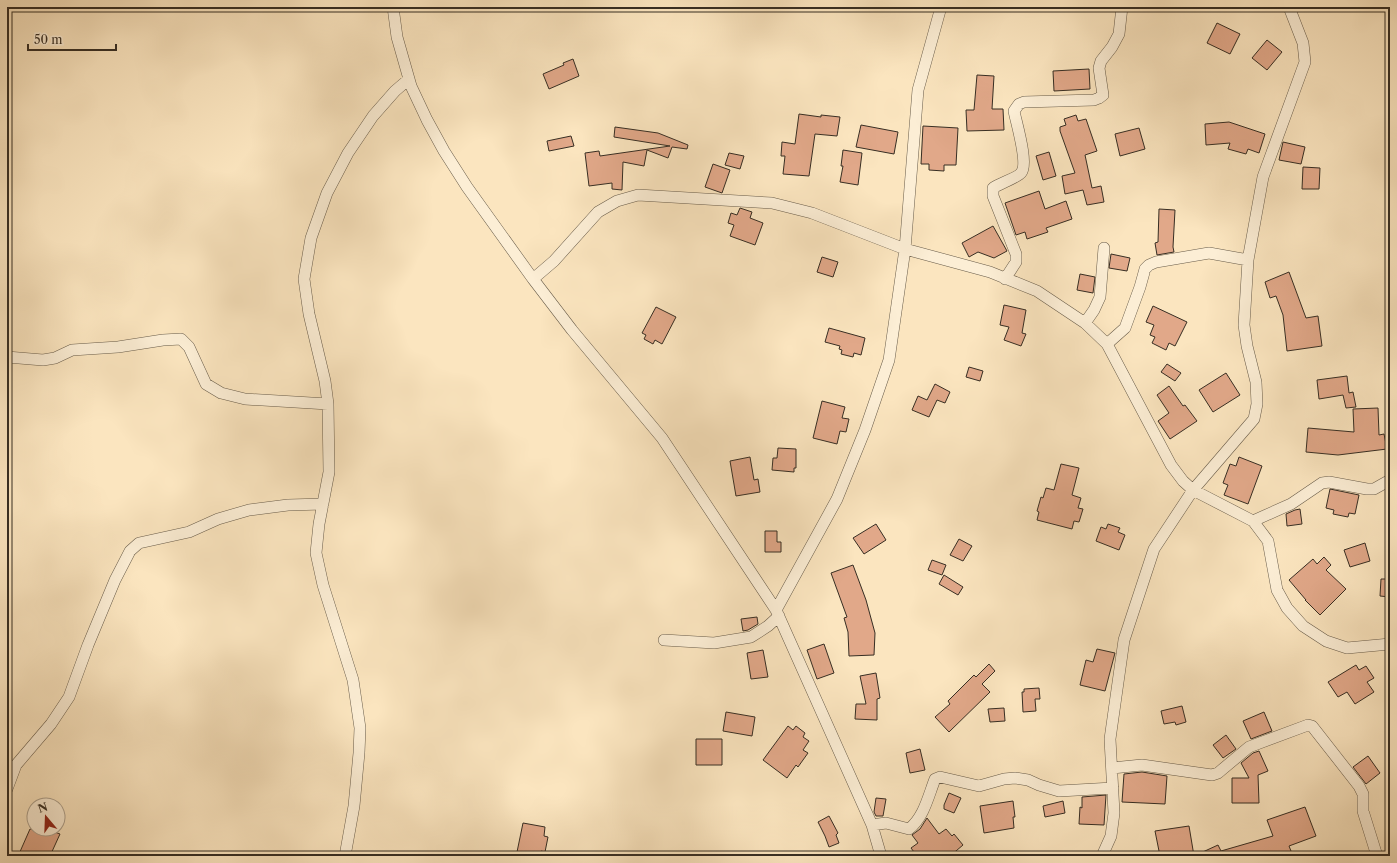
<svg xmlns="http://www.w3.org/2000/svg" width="1397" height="863" viewBox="0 0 1397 863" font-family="'Libre Caslon Text',serif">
  <rect width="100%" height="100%" fill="#fbe5bf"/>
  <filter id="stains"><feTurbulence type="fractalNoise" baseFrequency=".005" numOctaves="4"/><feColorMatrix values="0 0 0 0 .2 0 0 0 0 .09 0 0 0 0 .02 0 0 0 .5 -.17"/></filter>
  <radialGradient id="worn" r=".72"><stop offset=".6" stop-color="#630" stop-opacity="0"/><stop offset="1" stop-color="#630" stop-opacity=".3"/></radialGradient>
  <!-- building -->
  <path fill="#e1a889" stroke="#372e23" d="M1217,23L1240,34L1230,54L1207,43Z
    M1267,40L1282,52L1267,70L1252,58Z
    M573,59L579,76L549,89L543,74L564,65L563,63Z
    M1089,69L1090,89L1054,91L1053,71Z
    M977,75L994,76L992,109H1003L1004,130L967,131L966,110H974Z
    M799,114L821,117V115L840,117L837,136L815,134L809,176L783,174L785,156H781L782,142L795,144Z
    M1076,115L1078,121L1086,119L1097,151L1085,155L1092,188L1101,186L1104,202L1087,205L1083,190L1065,194L1062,176L1075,173L1060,131V127L1066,125L1064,119Z
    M1229,122L1265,134L1259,153L1248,149L1246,154L1228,149L1230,143L1206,145L1205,124Z
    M861,125L898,132L894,154L856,147Z
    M923,126L958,128L956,165H944V171L929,170V164H921Z
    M615,127L658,133L688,145L687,149L672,147L668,158L647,150L644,166L623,162L622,190L612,189V183L589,186L585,153L599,151L600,156L670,146L614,137Z
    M1139,128L1145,149L1120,156L1115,134Z
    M571,136L574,146L549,151L547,141Z
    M1283,142L1305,147L1301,164L1279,160Z
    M843,150L862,153L858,185L840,182L843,166H841Z
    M1049,152L1056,176L1043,180L1036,156Z
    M729,153L744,156L740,169L725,165Z
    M713,164L730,170L722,193L705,187Z
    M1303,167L1320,168L1319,189H1302Z
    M1039,191L1045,209L1066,201L1072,219L1046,228L1048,232L1027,239L1025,232L1016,235L1005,203Z
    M740,208L752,212L750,218L763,223L755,245L730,236L734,225L728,223L731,213L737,215Z
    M1159,209L1175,210L1173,247L1174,252L1157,255L1155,243L1158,242Z
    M993,226L1007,251L994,258L978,252L969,257L962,243Z
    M1111,254L1130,258L1127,271L1109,268Z
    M822,257L838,262L833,277L817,272Z
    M1289,272L1306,318L1318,316L1322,346L1287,351L1283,315L1276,296L1270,298L1265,282Z
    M1080,274L1095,277L1093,293L1077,290Z
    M1004,305L1026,310L1022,333L1026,334L1021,346L1004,340L1009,327L1000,325Z
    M1153,306L1187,322L1175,346L1169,343L1166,350L1152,343L1155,337L1150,335L1154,325L1146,322Z
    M656,307L676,317L662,344L655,340L653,344L644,339L646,335L642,333Z
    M829,328L865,338L861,355L854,353L853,357L841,354L842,350L839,349L840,346L825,342Z
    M1167,364L1181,373L1175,381L1161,372Z
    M969,367L983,371L980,381L966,377Z
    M1226,373L1240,395L1213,412L1199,390Z
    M1347,376L1349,393L1353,392L1356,407L1346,408L1343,395L1319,399L1317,380Z
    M935,384L950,392L945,403L937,400L929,417L912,410L918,396L927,400Z
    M1169,386L1183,406L1185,405L1197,421L1170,439L1158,421L1169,413L1157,395Z
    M822,401L845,407L842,418L849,419L846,432L840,431L837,444L813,438Z
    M1378,408L1379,435L1384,434L1387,449L1338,455L1306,452L1308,428L1354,432L1353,409Z
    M778,448L796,449V468H794V472L772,470L773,458H777Z
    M750,457L754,480L758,479L760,492L736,496L730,461Z
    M1239,457L1262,466L1248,504L1224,495L1228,485L1223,483L1230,464L1236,466Z
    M1061,464L1079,468L1072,495L1081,498L1078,508L1083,509L1079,522L1074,521L1072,529L1037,520L1039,512L1037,511L1041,497L1043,498L1046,488L1054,490Z
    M1330,489L1359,495L1355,514L1349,513L1348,517L1333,514L1334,510L1326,508Z
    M1300,509L1302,524L1287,526L1286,514L1295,510Z
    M876,524L886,540L864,554L853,538Z
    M1108,524L1120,528L1118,532L1125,535L1119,550L1096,541L1101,527L1106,529Z
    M765,531H777V542H781V552H765Z
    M959,539L972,546L963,561L950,555Z
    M1365,543L1370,561L1350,567L1344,550Z
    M1324,557L1331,565L1326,570L1346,589L1320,615L1305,600H1306L1289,580L1313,559L1317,564Z
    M932,560L946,565L942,575L928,570Z
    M853,565L866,600L875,633L874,655L849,656L848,632L844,618L847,617L831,573Z
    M944,575L963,587L958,595L939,584Z
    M1381,579H1390V597L1380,596Z
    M757,617L758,624L748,630L743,631L741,619Z
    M824,644L834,673L817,679L807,650Z
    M1097,649L1115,653L1105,691L1080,685L1086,660L1093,662Z
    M763,650L768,677L751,679L747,653Z
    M989,664L995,671L982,684L990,692L949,732L935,717L950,704L948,701L974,675L976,677Z
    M1356,665L1359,670L1366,666L1374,678L1367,682L1374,692L1355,704L1347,692L1338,697L1328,682Z
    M876,673L880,698L877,699V720L855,719L856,704H866L860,676Z
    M1039,688L1040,699H1035L1036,711L1023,712L1022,692H1024V689Z
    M1182,706L1186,722L1176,725L1175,722L1164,724L1161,711Z
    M1004,708L1005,721L990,722L988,709Z
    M726,712L755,717L752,736L723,731Z
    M1264,712L1272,731L1251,739L1243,721Z
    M788,726L793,730L796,726L805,733L803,737L809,741L803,750L808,753L798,767L796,765L787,778L763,760Z
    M1226,735L1236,749L1223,758L1213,745Z
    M696,739H722V765H696Z
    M920,749L925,770L910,773L906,753Z
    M1259,751L1268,771L1258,775L1259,803H1232V778H1249L1241,763L1253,753Z
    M1368,756L1380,773L1366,784L1353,767Z
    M1142,772L1167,776L1165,804L1122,802L1124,774Z
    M949,793L961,798L954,813L944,809V805Z
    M1106,795L1104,825L1079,824L1080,807L1082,808V797Z
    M876,798L886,799L883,816H876L874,812Z
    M1013,801L1015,817H1013L1014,828L984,833L980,806Z
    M1063,801L1065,813L1045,817L1043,806Z
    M1305,807L1316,836L1289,846L1293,856H1160L1155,831L1189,826L1194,856L1218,845L1221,851L1273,836L1267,820Z
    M829,816L838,833L836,835L839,843L829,847L825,836L818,822Z
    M927,818L939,834L946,829L952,836L954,834L963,845L950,856H917L911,848L918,843L912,835L920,829Z
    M523,823L545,827L544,836L548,837L545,852L541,851L540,856L517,852Z
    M30,829H47L60,834L50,856H24L19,854Z"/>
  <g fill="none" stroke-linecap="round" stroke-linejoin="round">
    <!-- minor casing -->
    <g stroke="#685c4a" stroke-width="12">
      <path id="minor" d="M393,7L397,37L411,86L427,120L444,151L467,187L533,279L572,330L662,438L776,610L872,825L881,856
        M533,279L554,261L598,212L617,201L638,195L772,203L812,213L905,249L990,272L1037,291L1085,323L1107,344L1171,465L1183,481L1193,490L1253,521L1268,541L1277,590L1287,608L1303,626L1326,641L1347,648L1390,644
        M1005,279L1016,262V254L993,196V188C999,184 1018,177 1021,173C1029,164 1016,122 1014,111L1019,104L1024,102L1094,100L1099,98L1103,95L1099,68L1101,61L1112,47L1119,34L1122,7
        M1085,323L1094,310L1100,297L1104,248
        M1107,344L1125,328L1140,287L1145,269L1149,265L1156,262L1209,253L1248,260
        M7,357L43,360L55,358L72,350L118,347L163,340L181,339L189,347L206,384L221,393L245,399L328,404
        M1253,521L1291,504L1322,483L1329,482L1367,489H1374L1390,480
        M776,610L837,499L865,430L889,360L905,249L918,90L941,7
        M664,640L714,643L751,637L768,626L779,616
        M1112,768L1142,765L1212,775L1218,773L1249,747L1308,725L1312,726L1359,786L1363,794V811L1377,856
        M7,789L16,765L51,724L69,697L88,645L115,580L130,551L139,543L189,532L218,519L249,510L288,505L323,504
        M872,825L886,823L909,829C924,817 928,797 935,779L940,777L979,786L1004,779L1015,778L1028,780L1039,785L1059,791L1113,788
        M345,856L354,806L359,753L360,728L353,680L323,585L316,553L319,524L329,472L328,404L325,381L309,314L304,279L311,238L327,193L348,153L373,116L395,91L409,79
        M1102,856L1111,836L1114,813L1110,739L1124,640L1154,549L1193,490L1254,419L1257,404L1256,382L1247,346L1244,325L1248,260L1263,177L1305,62L1303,43L1289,7"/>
    </g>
    <!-- minor -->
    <use href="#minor" stroke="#fceed5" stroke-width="11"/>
  </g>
  <!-- margin -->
  <rect width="1397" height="863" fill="none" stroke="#fbe5bf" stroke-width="24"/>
  <rect x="8" y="8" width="1381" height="847" fill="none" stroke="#372e23" stroke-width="2"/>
  <rect x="12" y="12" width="1373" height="839" fill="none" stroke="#372e23"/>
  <!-- north arrow -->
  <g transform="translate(46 817) rotate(341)"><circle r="19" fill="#fceed5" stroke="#ada18e"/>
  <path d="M0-3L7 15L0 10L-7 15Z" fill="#8f2418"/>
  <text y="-6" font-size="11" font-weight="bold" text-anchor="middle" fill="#372e23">N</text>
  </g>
  <!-- scale -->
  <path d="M28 44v6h88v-6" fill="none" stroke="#372e23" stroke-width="2"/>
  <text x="34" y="44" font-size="12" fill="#372e23" stroke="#fceed5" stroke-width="3" paint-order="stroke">50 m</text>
  <rect width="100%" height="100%" filter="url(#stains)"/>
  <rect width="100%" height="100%" fill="url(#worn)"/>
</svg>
